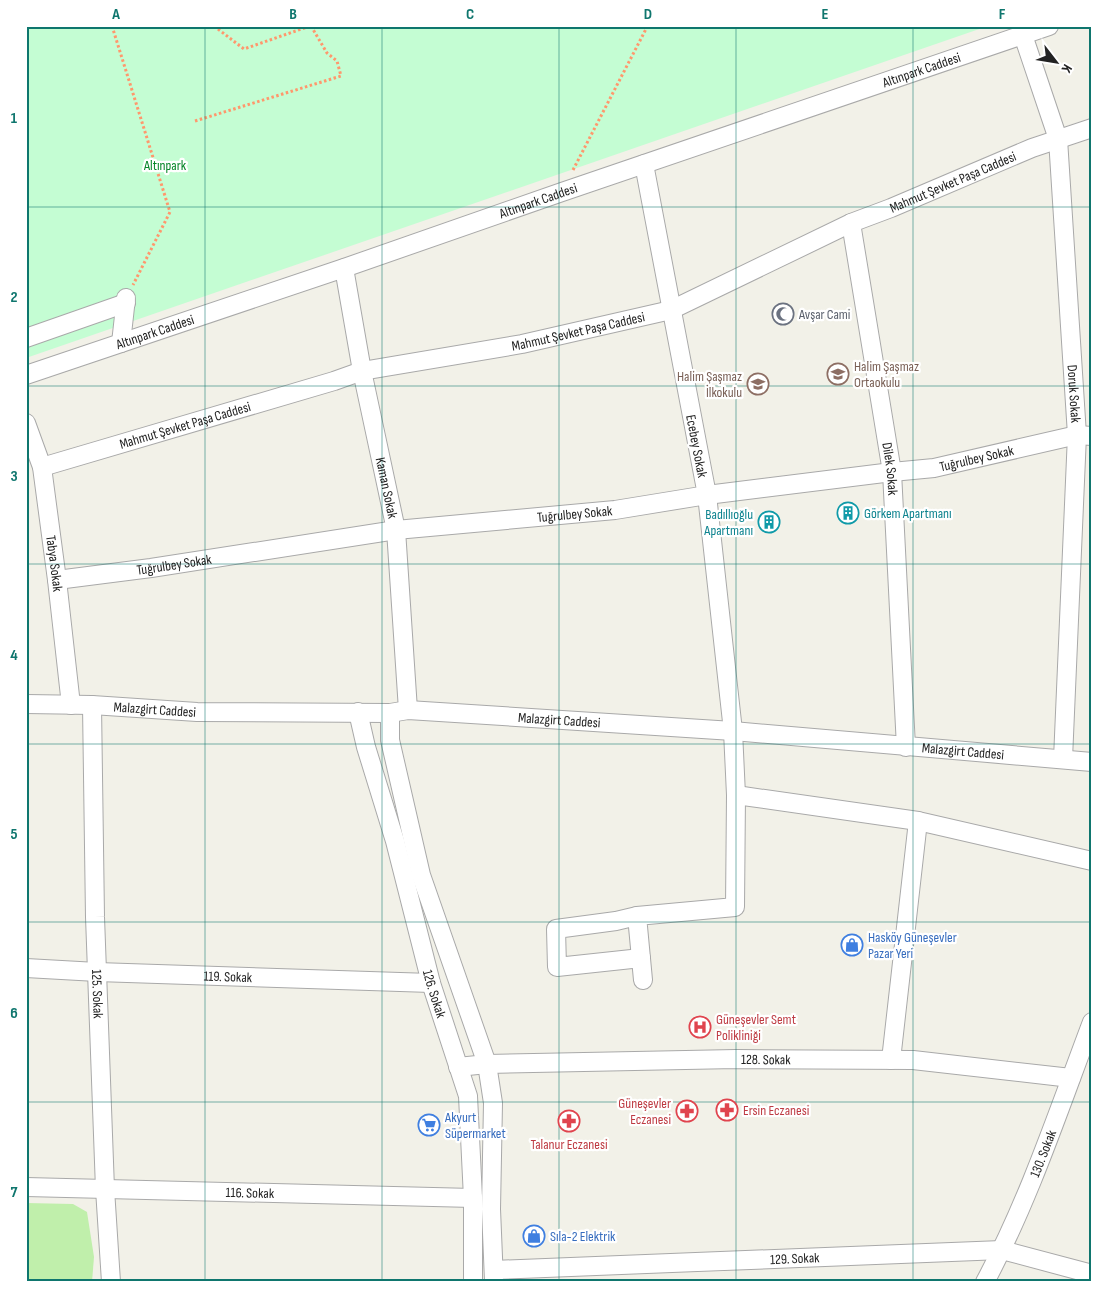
<svg xmlns="http://www.w3.org/2000/svg" width="1118" height="1308" viewBox="0 0 1118 1308" font-family="'Sofia Sans Condensed',sans-serif">
  <rect width="100%" height="100%" fill="#f2f1e8"/>
  <!-- grass -->
  <path fill="#c0efab" d="M26,1203L73,1204L87,1212L94,1257L92,1282H26Z"/>
  <!-- park -->
  <path fill="#c4fdd3" d="M26,26H988L26,358Z"/>
  <g fill="none" stroke-linecap="round" stroke-linejoin="round">
    <!-- minor casing -->
    <g stroke="#a9a9a9" stroke-width="20">
      <g id="minor">
        <path id="s1" d="M1023,35L1058,139L1077,435L1063,759"/>
        <path id="s2" d="M851,223L892,472L906,747"/>
        <path id="s3" d="M344,268L362,371L396,530L408,710"/>
        <path d="M26,338L126,303"/>
        <path d="M121,343L126,298"/>
        <path id="s4" d="M26,375L344,268L562,192L1049,26"/>
        <path id="s5" d="M26,423L42,467L57,580L71,705"/>
        <path id="s6" d="M42,467L334,381L362,371L522,344L671,310L851,223L891,208L1032,148L1092,128"/>
        <path id="s7" d="M57,580L151,568L396,530L615,510L707,495L892,472L934,468L1077,435L1092,436"/>
        <path id="s8" d="M26,704L92,705L197,712L390,713L408,710L733,731L1092,762"/>
        <path id="s9" d="M92,705L95,917L105,1189L111,1282"/>
        <path id="s10" d="M358,712L366,747L395,841L431,983L468,1096L473,1198V1282"/>
        <path d="M390,713V740L421,875L487,1064L493,1103L491,1209L494,1281"/>
        <path d="M736,795L918,821L1092,861"/>
        <path d="M637,916L616,921L556,929L557,967L641,958"/>
        <path id="s11" d="M26,968L97,972L431,983"/>
        <path d="M643,980L637,916L735,907L736,795L733,731L707,495L644,164"/>
        <path d="M891,1060L918,821"/>
        <path id="s12" d="M458,1067L487,1064L736,1059L913,1060L1071,1078"/>
        <path id="s13" d="M26,1187L473,1198"/>
        <path id="s14" d="M494,1270L1002,1250L1092,1274"/>
        <path id="s15" d="M985,1282C1029,1200 1059,1109 1092,1022"/>
      </g>
    </g>
    <!-- path -->
    <path stroke="#ff976c" stroke-width="3" stroke-dasharray="2.5 2.5" stroke-linecap="butt" d="M112,26L170,212L133,285
      M214,26L244,49L310,26
      M498,27L499,26
      M195,121L341,76L337,61L327,53L311,26
      M573,170L646,29V26"/>
    <!-- minor -->
    <use href="#minor" stroke="#fff" stroke-width="18"/>
  </g>
  <!-- grid -->
  <path fill="none" stroke="#0f766e" stroke-width="1" stroke-opacity="0.55" d="M205,26V1282M382,26V1282M559,26V1282M736,26V1282M913,26V1282M26,207H1092M26,386H1092M26,564H1092M26,744H1092M26,922H1092M26,1102H1092"/>
  <!-- icons -->
  <defs>
    <g id="mosque-ring" transform="scale(1.125)"><circle r="9.5" fill="#fff" stroke="#6b7280" stroke-width="1.5"/><path d="M3.5-4.9A6 6 0 1 0 3.5 4.9A5 5 0 1 1 3.5-4.9Z" fill="#6b7280"/></g>
    <g id="school-ring" transform="scale(1.125)"><circle r="9.5" fill="#fff" stroke="#8d6e63" stroke-width="1.5"/><path d="M0-5L7-2L0 1L-7-2ZM-4 1L0 2.5L4 1V4Q0 6-4 4Z" fill="#8d6e63"/></g>
    <g id="building-ring" transform="scale(1.125)"><circle r="9.5" fill="#fff" stroke="#0f9aa8" stroke-width="1.5"/><path d="M-4-6H4V6H1V3H-1V6H-4ZM-2.5-4.3h1.7v1.8h-1.7ZM.8-4.3h1.7v1.8H.8ZM-2.5-1h1.7V.8h-1.7ZM.8-1h1.7V.8H.8Z" fill="#0f9aa8"/></g>
    <g id="shop-ring" transform="scale(1.125)"><circle r="9.5" fill="#fff" stroke="#3f7fe0" stroke-width="1.5"/><path d="M-5-2.5h2.3a2.7 3.5 0 0 1 5.4 0H5L5.5 6h-11ZM-1.5-2.5h3a1.5 2.3 0 0 0-3 0Z" fill="#3f7fe0"/></g>
    <g id="hospital-ring" transform="scale(1.125)"><circle r="9.5" fill="#fff" stroke="#e0444e" stroke-width="1.5"/><path d="M-5-5h3v3.5h4V-5h3V5h-3V1.5h-4V5h-3Z" fill="#e0444e"/></g>
    <g id="pharmacy-ring" transform="scale(1.125)"><circle r="9.5" fill="#fff" stroke="#e0444e" stroke-width="1.5"/><path d="M-2-6h4v4h4v4h-4v4h-4v-4h-4v-4h4Z" fill="#e0444e"/></g>
    <g id="supermarket-ring" transform="scale(1.125)"><circle r="9.5" fill="#fff" stroke="#3f7fe0" stroke-width="1.5"/><path d="M-6-5.5h2.5l.6 2H6L4.5 2H-2.5L-4.4-4H-6ZM-1.5 3.2a1.3 1.3 0 1 0 .1 0ZM3 3.2a1.3 1.3 0 1 0 .1 0Z" fill="#3f7fe0"/></g>
  </defs>
  <g fill-rule="evenodd">
    <use href="#mosque-ring" x="783" y="314"/>
    <use href="#school-ring" x="838" y="374"/>
    <use href="#school-ring" x="758" y="384"/>
    <use href="#building-ring" x="848" y="513"/>
    <use href="#building-ring" x="769" y="522"/>
    <use href="#shop-ring" x="852" y="945"/>
    <use href="#hospital-ring" x="700" y="1027"/>
    <use href="#pharmacy-ring" x="727" y="1110"/>
    <use href="#pharmacy-ring" x="687" y="1111"/>
    <use href="#pharmacy-ring" x="569" y="1121"/>
    <use href="#supermarket-ring" x="429" y="1125"/>
    <use href="#shop-ring" x="534" y="1236"/>
  </g>
  <g text-anchor="middle" stroke-width="4.5" stroke-linejoin="round" paint-order="stroke">
    <!-- street labels -->
    <g font-size="14" fill="#222" stroke="#fff">
      <text dy="5" stroke="none"><textPath href="#s4" startOffset="946">Altınpark Caddesi</textPath></text>
      <text dy="5" stroke="none"><textPath href="#s6" startOffset="959">Mahmut Şevket Paşa Caddesi</textPath></text>
      <text dy="5" stroke="none"><textPath href="#s4" startOffset="541">Altınpark Caddesi</textPath></text>
      <text dy="5" stroke="none"><textPath href="#s6" startOffset="554">Mahmut Şevket Paşa Caddesi</textPath></text>
      <text dy="5" stroke="none"><textPath href="#s4" startOffset="136">Altınpark Caddesi</textPath></text>
      <text dy="5" stroke="none"><textPath href="#s1" startOffset="365">Doruk Sokak</textPath></text>
      <text dy="5" stroke="none"><textPath href="#s6" startOffset="149">Mahmut Şevket Paşa Caddesi</textPath></text>
      <text transform="translate(697 446) rotate(79)" y="5">Ecebey Sokak</text>
      <text dy="5" stroke="none"><textPath href="#s7" startOffset="928">Tuğrulbey Sokak</textPath></text>
      <text dy="5" stroke="none"><textPath href="#s2" startOffset="249">Dilek Sokak</textPath></text>
      <text dy="5" stroke="none"><textPath href="#s3" startOffset="224">Kaman Sokak</textPath></text>
      <text dy="5" stroke="none"><textPath href="#s7" startOffset="522">Tuğrulbey Sokak</textPath></text>
      <text dy="5" stroke="none"><textPath href="#s5" startOffset="144">Tabya Sokak</textPath></text>
      <text dy="5" stroke="none"><textPath href="#s7" startOffset="118">Tuğrulbey Sokak</textPath></text>
      <text dy="5" stroke="none"><textPath href="#s8" startOffset="129">Malazgirt Caddesi</textPath></text>
      <text dy="5" stroke="none"><textPath href="#s8" startOffset="534">Malazgirt Caddesi</textPath></text>
      <text dy="5" stroke="none"><textPath href="#s8" startOffset="939">Malazgirt Caddesi</textPath></text>
      <text dy="5" stroke="none"><textPath href="#s11" startOffset="202">119. Sokak</textPath></text>
      <text dy="5" stroke="none"><textPath href="#s9" startOffset="289">125. Sokak</textPath></text>
      <text dy="5" stroke="none"><textPath href="#s10" startOffset="292">126. Sokak</textPath></text>
      <text dy="5" stroke="none"><textPath href="#s12" startOffset="308">128. Sokak</textPath></text>
      <text dy="5" stroke="none"><textPath href="#s15" startOffset="141">130. Sokak</textPath></text>
      <text dy="5" stroke="none"><textPath href="#s13" startOffset="224">116. Sokak</textPath></text>
      <text dy="5" stroke="none"><textPath href="#s14" startOffset="301">129. Sokak</textPath></text>
    </g>
    <!-- park labels -->
    <g font-size="14" fill="#058627" stroke="#fff">
      <text x="165" y="170">Altınpark</text>
    </g>
    <!-- worship labels -->
    <g font-size="14" fill="#5b616d" stroke="#fff" text-anchor="start">
      <text x="799" y="319">Avşar Cami</text>
    </g>
    <!-- education labels -->
    <g font-size="14" fill="#785e54" stroke="#fff" text-anchor="start">
      <text x="854" y="371">Halim Şaşmaz<tspan x="854" dy="16">Ortaokulu</tspan></text>
      <text x="742" y="381" text-anchor="end">Halim Şaşmaz<tspan x="742" dy="16">İlkokulu</tspan></text>
    </g>
    <!-- culture labels -->
    <g font-size="14" fill="#0d838f" stroke="#fff" text-anchor="start">
      <text x="864" y="518">Görkem Apartmanı</text>
      <text x="753" y="519" text-anchor="end">Badıllıoğlu<tspan x="753" dy="16">Apartmanı</tspan></text>
    </g>
    <!-- shop labels -->
    <g font-size="14" fill="#366cbe" stroke="#fff" text-anchor="start">
      <text x="868" y="942">Hasköy Güneşevler<tspan x="868" dy="16">Pazar Yeri</tspan></text>
      <text x="445" y="1122">Akyurt<tspan x="445" dy="16">Süpermarket</tspan></text>
      <text x="550" y="1241">Sıla-2 Elektrik</text>
    </g>
    <!-- health labels -->
    <g font-size="14" fill="#be3a42" stroke="#fff" text-anchor="start">
      <text x="716" y="1024">Güneşevler Semt<tspan x="716" dy="16">Polikliniği</tspan></text>
      <text x="671" y="1108" text-anchor="end">Güneşevler<tspan x="671" dy="16">Eczanesi</tspan></text>
      <text x="743" y="1115">Ersin Eczanesi</text>
      <text x="569" y="1149" text-anchor="middle">Talanur Eczanesi</text>
    </g>
  </g>
  <!-- border -->
  <rect width="1118" height="1308" fill="none" stroke="#ffffff" stroke-width="55"/>
  <!-- north arrow -->
  <g transform="translate(1056 62) rotate(121)" stroke="#ffffff" stroke-width="4" paint-order="stroke">
  <path d="M0-4L9 19L0 12L-9 19Z" fill="#222222"/>
  <text y="-8" font-size="14" font-weight="bold" text-anchor="middle" fill="#222222">K</text>
  </g>
  <rect x="28" y="28" width="1062" height="1252" fill="none" stroke="#0f766e" stroke-width="2"/>
  <g font-size="16" text-anchor="middle" font-weight="bold" fill="#0f766e">
    <text x="116" y="19">A</text>
    <text x="293" y="19">B</text>
    <text x="470" y="19">C</text>
    <text x="648" y="19">D</text>
    <text x="825" y="19">E</text>
    <text x="1002" y="19">F</text>
    <text x="14" y="123">1</text>
    <text x="14" y="302">2</text>
    <text x="14" y="481">3</text>
    <text x="14" y="660">4</text>
    <text x="14" y="839">5</text>
    <text x="14" y="1018">6</text>
    <text x="14" y="1197">7</text>
  </g>
</svg>
